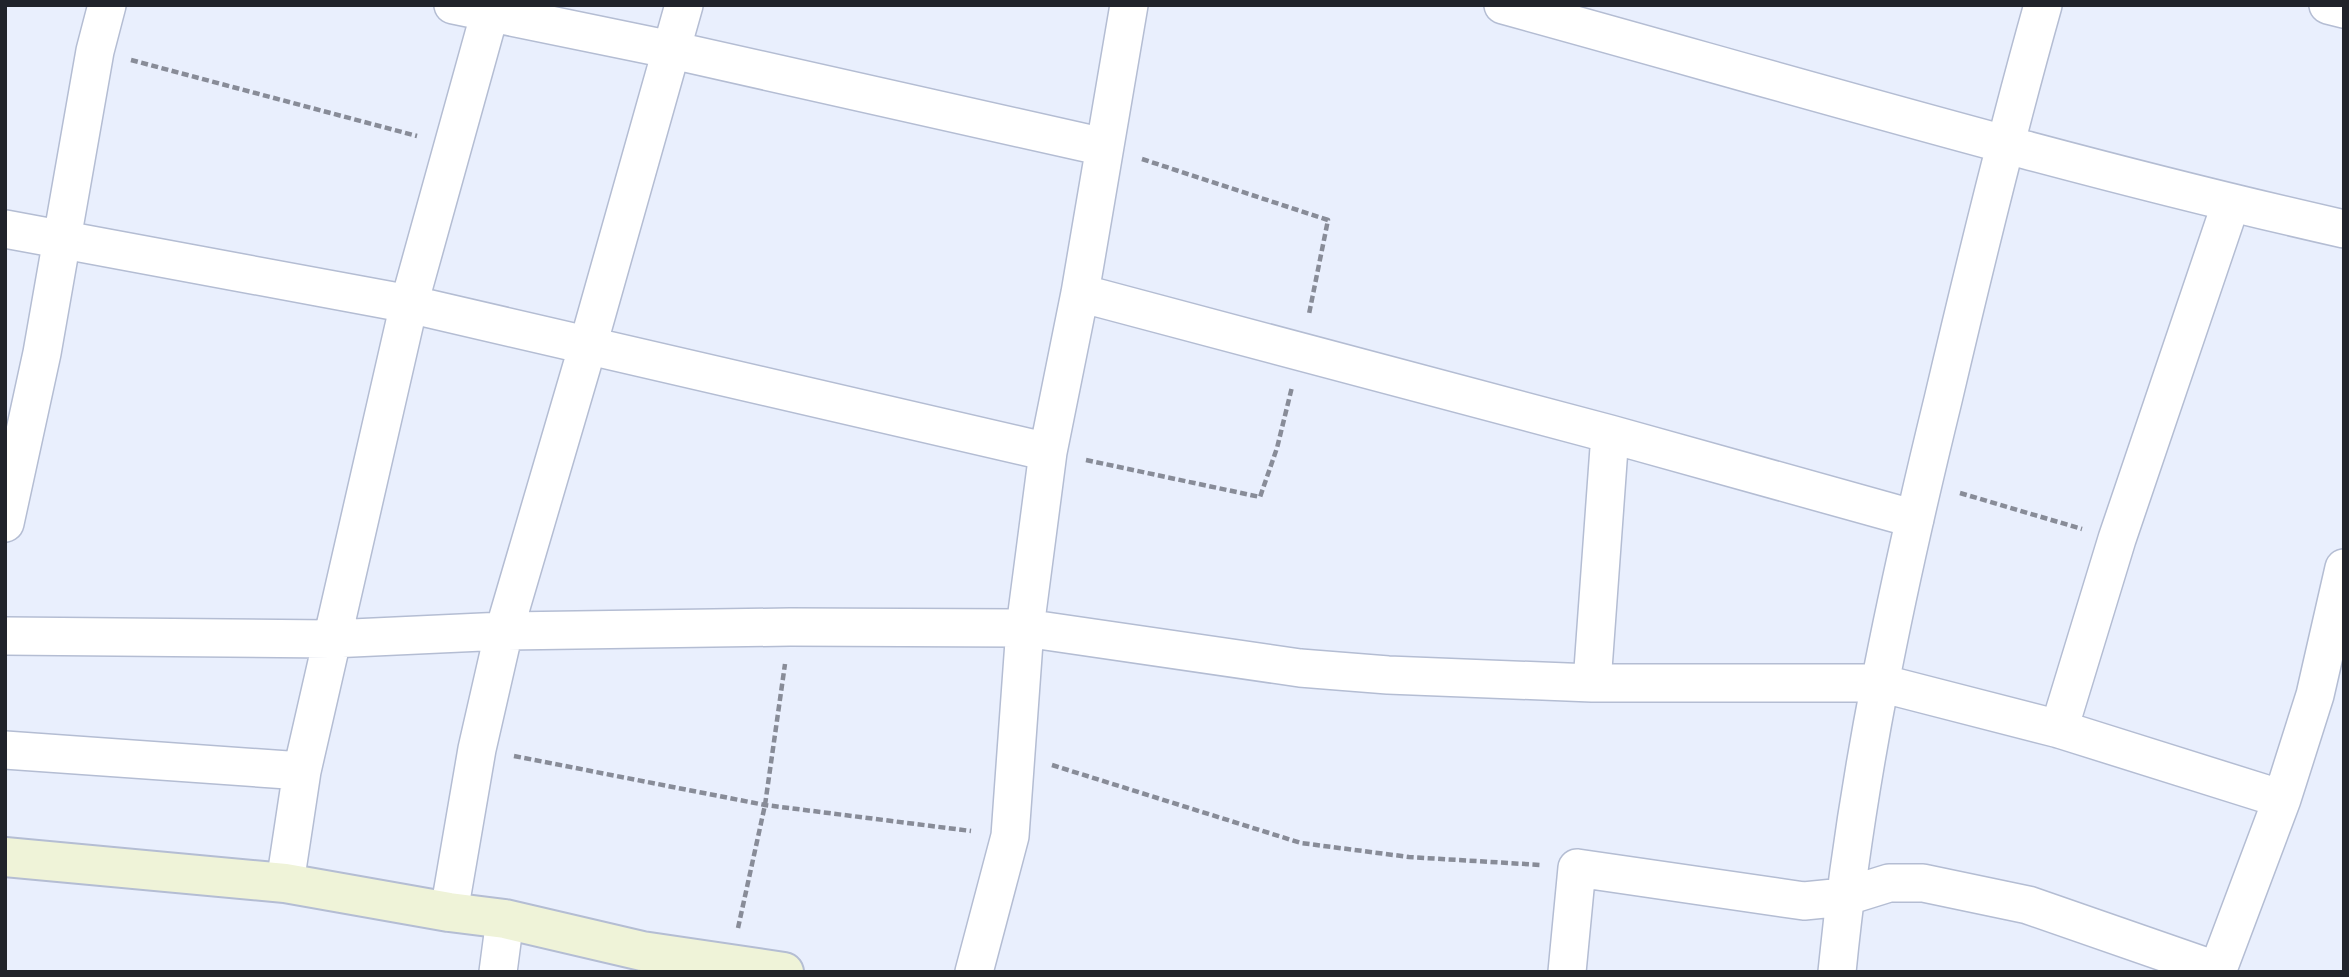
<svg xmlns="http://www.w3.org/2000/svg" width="2349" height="977" viewBox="0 0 2349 977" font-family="Quicksand,sans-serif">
  <rect width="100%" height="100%" fill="#e9effd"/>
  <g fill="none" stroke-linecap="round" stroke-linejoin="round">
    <!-- street casing -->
    <g stroke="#b4bdd3" stroke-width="40">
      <path id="street" d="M453,5L672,50L1104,147
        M1503,5C1783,82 2061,165 2344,229
        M2328,5L2344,9
        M5,229L409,304L1048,452
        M1080,293L1610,434L1915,519
        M5,523L42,353L95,51L107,5
        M5,636L331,639L504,631L790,627L1025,628L1300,668L1388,675L1592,683H1880L2059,729L2282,799
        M1592,683L1610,434
        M2059,729L2117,539L2231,203
        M5,750L302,771
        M285,883L302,771L409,304L492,5
        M449,912L477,749L504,631L588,345L684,5
        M498,972L505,919
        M974,972L1010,836L1025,628L1048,452L1080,293L1129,5
        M1567,972L1577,868L1804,901L1844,897L1889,883H1923L2028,905L2218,971
        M1837,972C1856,779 1897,588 1943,400C1974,268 2006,136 2043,5
        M2217,972L2282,799L2315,695L2344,568"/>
    </g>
    <!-- secondary casing -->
    <g stroke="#b4bdd3" stroke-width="42">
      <path id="secondary" d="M5,857L285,883L449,912L505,919L642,951L784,972"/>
    </g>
    <!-- path -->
    <path stroke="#888c98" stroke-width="4.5" stroke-dasharray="7 3.5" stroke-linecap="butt" d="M131,60L417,136
      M1142,159L1328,220L1309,314
      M1086,460L1260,497L1277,448L1292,387
      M1960,493L2082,529
      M514,756L765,805L971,831
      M1052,765L1301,843L1409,857L1541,865
      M738,928L765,805L785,664"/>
    <!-- street -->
    <use href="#street" stroke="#fff" stroke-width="37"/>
    <!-- secondary -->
    <use href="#secondary" stroke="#eff3d8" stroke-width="38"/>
  </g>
  <!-- border -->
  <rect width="2349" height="977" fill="none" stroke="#20232b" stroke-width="14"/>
</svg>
